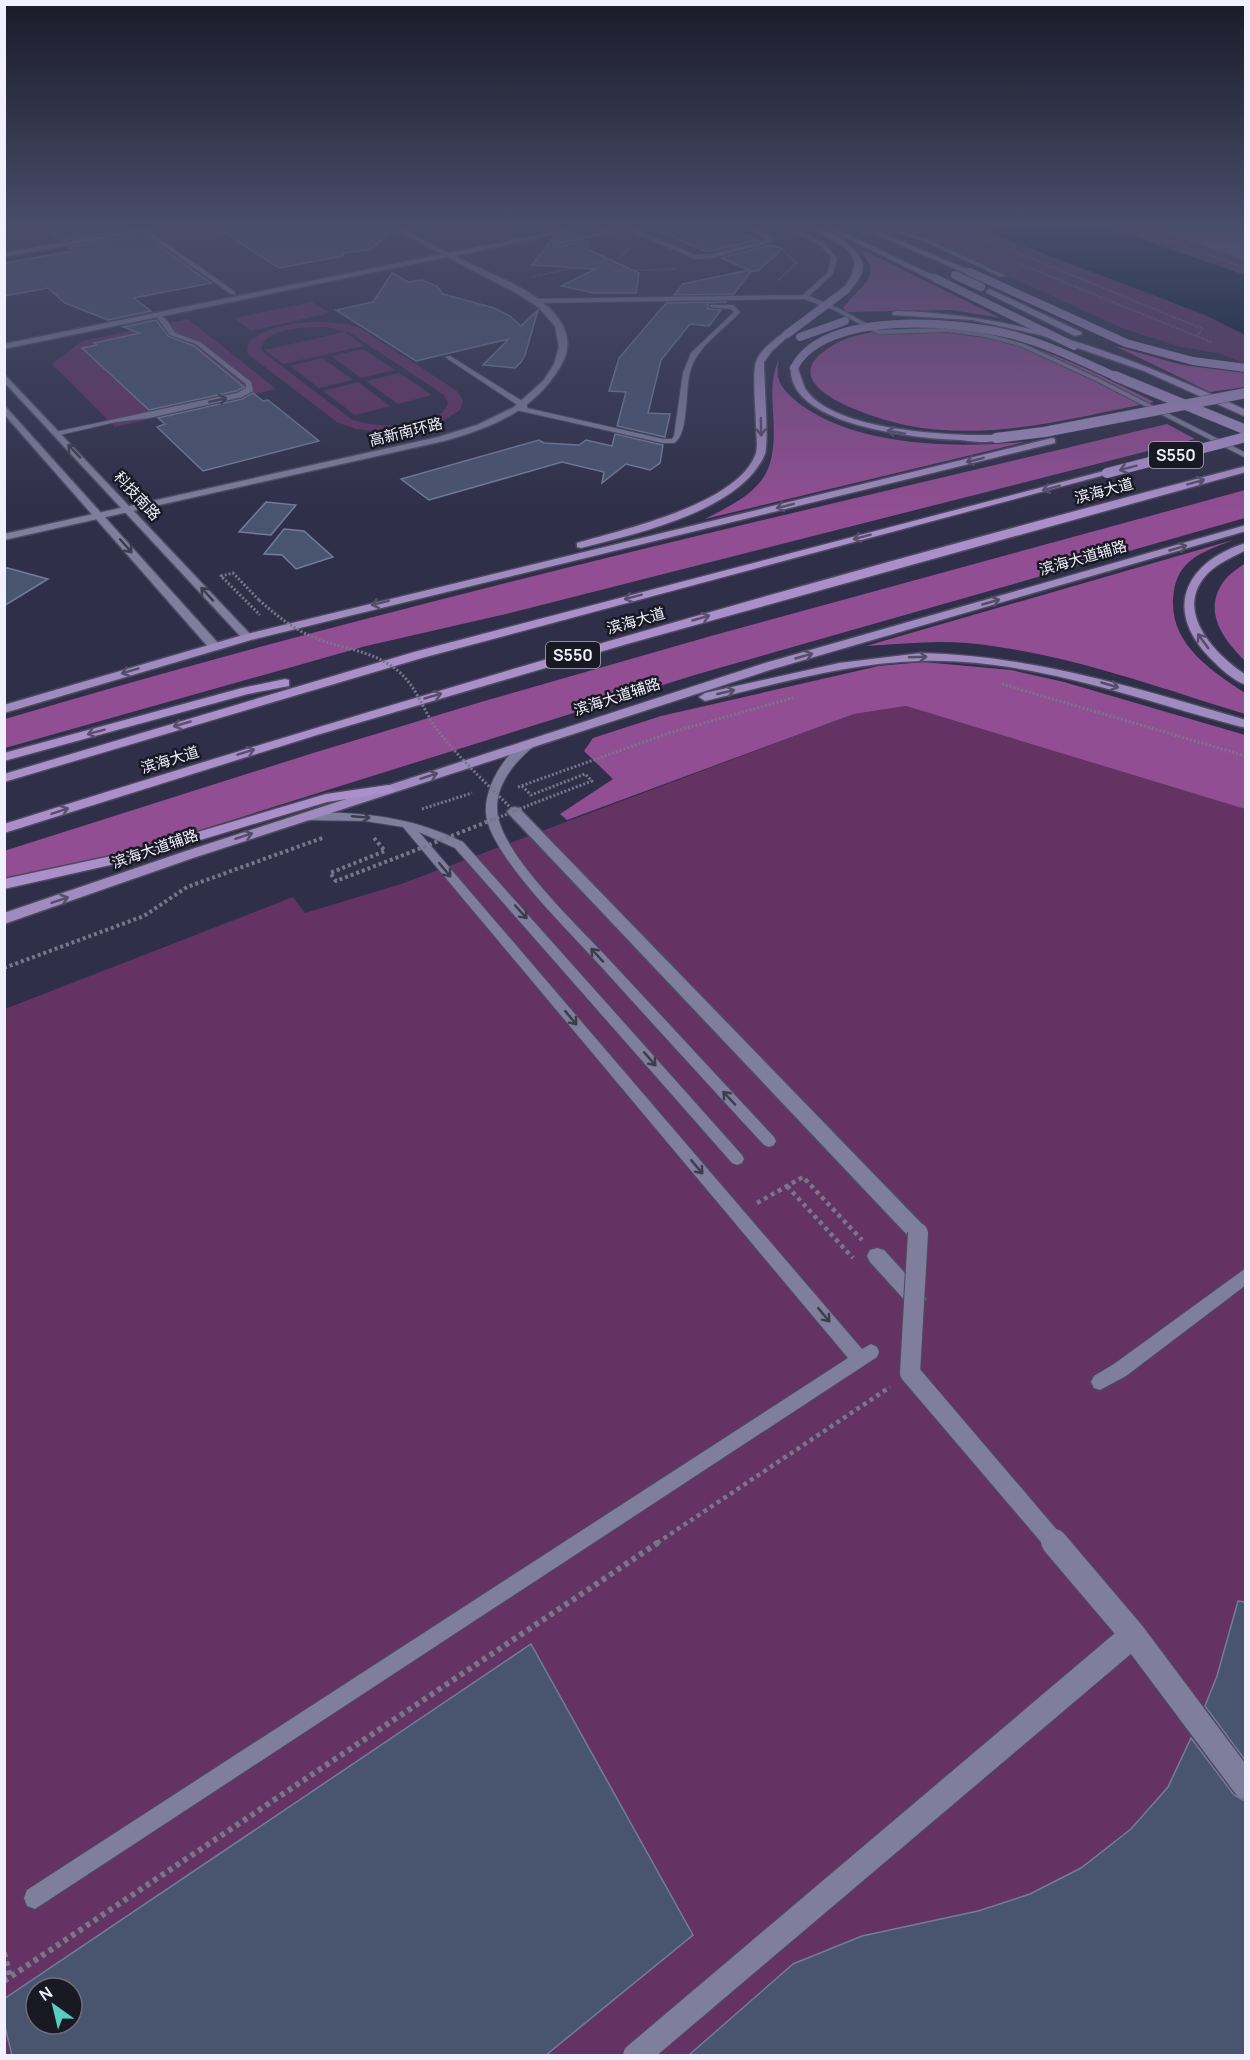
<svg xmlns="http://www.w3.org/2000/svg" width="1250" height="2060" viewBox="0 0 1250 2060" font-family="Manrope,'Noto Sans SC',sans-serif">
  <rect width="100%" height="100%" fill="#302f49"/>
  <!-- green -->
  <path fill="#643364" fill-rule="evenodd" d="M889,225H1245V364L1222,354L1177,346L1122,328L919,235Z
    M312,302L330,313L251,331L234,318Z
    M188,319L276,389L115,427L52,364L82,341Z
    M325,322L346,324L362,329L457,391L463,400L460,410L436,425L411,431L383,432L356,429L337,422L249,355L247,351L249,342C269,324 299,322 325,322ZM327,327L350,333L444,395L448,403C439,432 373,428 351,419L263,352L261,348C266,327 310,327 327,327Z
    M345,332L364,346L283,364L265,350Z
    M363,349L395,370L361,378L331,356Z
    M323,358L353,380L319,388L290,366Z
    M399,373L432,395L398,404L366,381Z
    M358,382L390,406L355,415L323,391Z
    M906,706L1245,809V2055H5V1009L293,897L305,913L401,884L854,714ZM36,1988H72V2024H36Z"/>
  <!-- forest -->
  <path fill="#924e93" d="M1140,225H1245V260Z
    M851,244L1000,318L952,310L847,312L843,308C864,281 889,274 851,244Z
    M924,328C1016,332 1074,362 1154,402C1073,418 988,442 905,425C882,420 774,390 823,352C850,330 891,330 924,328Z
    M1115,346L1182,365L1245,373V387L1210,392Z
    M779,359C778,364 777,372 778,377C781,389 792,398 801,405C860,447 955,448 1025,442L705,519C760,491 778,479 773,413C772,393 771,377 779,359Z
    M1167,424L1195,439L506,614L366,646L5,748V719C388,605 778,517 1167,424Z
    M1245,490V518L698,674L184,835L111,855L5,879L4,851L310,754L481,702L711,636Z
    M1233,540C1217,547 1197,552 1185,566C1176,576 1174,587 1173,600C1171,645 1212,671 1245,693V714C1154,686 1062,652 967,643C934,640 900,644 866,646Z
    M1245,563V661C1223,639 1202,611 1224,581C1229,574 1239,568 1245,563Z
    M923,662L1011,670L1064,682L1245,735V809L906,706L854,714L567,820L560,814L613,779L584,751L593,738L661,716L879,666Z"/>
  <!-- water -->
  <path fill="#021b30" d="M969,225H1100L1245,275V335L1205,315Z"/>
  <!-- building -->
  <path fill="#49546f" stroke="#717e9b" stroke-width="1.5" fill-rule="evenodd" d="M45,225H133L137,228L61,241L48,230L51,229Z
    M212,225H386L394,231L369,250L344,253L343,256L279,268Z
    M665,225H721L759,240L707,252L654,229Z
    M587,229V233L554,241L552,243L558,247L588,240L589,250L639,273L636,293H594L561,286L595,269L532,265L554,237Z
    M142,234L211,283L134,298L151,311L108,320L65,303L48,288L4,296V263L73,251L68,247Z
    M771,245L782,249L758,271H751L734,294L674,295L683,284L749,270L721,258Z
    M392,273L408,282L422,280L437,286L443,294L494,308L510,316L521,326L538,310L525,355L521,362L515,368L483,365L509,339L416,361L336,310L373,302Z
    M727,302L708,303V309L721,310L709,326L690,324L661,360L648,413L670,414L665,437L617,426L626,392L609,391L619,358L666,303Z
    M156,320L168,336L194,346L244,387L236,391L149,410L82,348L97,345L94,343L140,333L123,327Z
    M253,393L263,401L268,400L319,441L203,471L157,427L165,424L158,418L242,399Z
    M615,434L663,445L660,463L650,470L626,464L602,483L604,472L562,462L429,500L401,479L539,440L544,443L579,445L586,440L612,446Z
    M266,502L296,505L271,535L239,532Z
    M284,529L304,531L333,557L296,569L282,555L264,554Z
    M4,567L48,579L4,606Z
    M1238,1601L1245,1602V1760L1205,1706L1217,1676Z
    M531,1644L693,1935L546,2055H12L4,2023V1999ZM36,1988H72V2024H36Z
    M1191,1738L1234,1795L1245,1801V2055H689L793,1964L862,1936L978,1911L1030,1894L1081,1868L1131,1829L1168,1787Z"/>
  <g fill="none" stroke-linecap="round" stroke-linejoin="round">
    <!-- service casing -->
    <g stroke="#4d4a60" stroke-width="2">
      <path id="service" d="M591,225H597L612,232L557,245L554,243L603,232Z
        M616,225H623L632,229L663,225L638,231L696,255L711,254L768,240L740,225H746L774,238L772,242L711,258L695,259Z
        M783,225H788L825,244L837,258L833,274L809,296L838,308L879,330L948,328L985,333L1024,344L1098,378L1246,453V458L1094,380L1020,346L985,337L948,332L878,334L834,310L804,299L533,303L530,301L533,299L803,295L828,272L831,258L821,246Z
        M875,225H882L929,240L1006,276L1001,277L925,242Z
        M142,229H146L235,292V294H231L142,231Z
        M710,305H733L740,312C723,331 697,346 690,372C685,389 689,435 674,443H663L516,410L515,408L519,406L445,357L450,356L527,404V408L663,439H672L674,436L683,373L691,353L734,312L731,309L710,307Z
        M155,315C165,314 170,325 175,333L200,342L251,382L253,391L242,397L149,418L116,422L55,436V432L237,393L246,388V384L196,344L170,335Z
        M533,739L537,740V744C514,761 490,790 499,821C511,862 573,921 603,953C660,1014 717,1076 774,1137L776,1141L774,1145L769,1147L764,1145C707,1083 651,1022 595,960C565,927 498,862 487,820C480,792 506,747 533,739Z
        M305,813C361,811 413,817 463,842L742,1155L744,1159L742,1163L737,1165L732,1163L455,848L419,832L862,1349L871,1344L877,1347L879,1352L877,1357L35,1909L27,1906L24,1898L27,1890L848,1358L403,827L365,821L301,820L299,817Z
        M1246,1268V1285L1126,1376L1100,1390L1094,1388L1091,1382L1094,1376L1114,1364Z"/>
    </g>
    <!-- pedestrian casing -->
    <g stroke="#4d4a60" stroke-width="3">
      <path id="pedestrian" d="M514,807L519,808L925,1227L927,1233L925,1239L918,1241L911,1239L509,814L507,811Z
        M877,1248L884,1250L923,1293L926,1299L923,1305L916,1308L909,1305L870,1262L867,1256L870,1250Z"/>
    </g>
    <!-- minor casing -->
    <g stroke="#4d4a60" stroke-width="3">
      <path id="minor" d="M166,225H178L4,257V253Z"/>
    </g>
    <!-- tertiary casing -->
    <g stroke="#4d4a60" stroke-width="3">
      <path id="tertiary" d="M388,225H395L449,253L586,225H597L455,256C487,273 529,286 554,313C569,330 572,348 560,367C534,411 491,428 444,441L4,540V534L438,437L477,425L514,407L544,380L554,364L559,347L555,326L538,307L518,294L447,257L4,349V344L442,254Z"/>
    </g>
    <!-- secondary casing -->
    <g stroke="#4d4a60" stroke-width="3">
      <path id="secondary" d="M4,374L251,635V639H243L4,382Z
        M4,405L218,643V649H210L4,414Z"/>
    </g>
    <!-- primary casing -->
    <g stroke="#4d4a60" stroke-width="3">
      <path id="primary" d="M807,225C822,223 864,249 863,268C862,277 854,285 849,292L842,290C875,248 834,246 807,225Z
        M820,225H827L939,278L932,280Z
        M855,225H863L974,272L967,274Z
        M990,289L1081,332L1082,334L1075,336L987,293L986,291Z
        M896,311C1024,314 1131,357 1246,410V417L1144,371L1040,335L972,320L893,315L892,313Z
        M784,332L791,334L772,351L764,362C764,379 769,443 765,454C741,511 635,534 581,548L577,547V543C624,529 739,504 756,453C758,445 756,434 756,426C756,412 752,373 756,362C760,349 775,340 784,332Z
        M791,366H797C800,373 802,381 805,388C831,431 950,436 996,435L1001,438C991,445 971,441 960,440C919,439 785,426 791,366Z
        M1052,438L1055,439V443L251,640L4,713V705L243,635Z
        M1246,525V531L773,669L193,858L4,924V913L183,852L765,663Z
        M1246,543V550C1231,558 1213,565 1203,579C1176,615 1217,656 1246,675V685C1232,680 1219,667 1209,657C1162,608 1187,561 1246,543Z
        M921,653C1036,656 1136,688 1246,720V728C1138,700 1034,658 920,661C847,663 776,684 705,701L699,697L705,693L839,663Z"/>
    </g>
    <!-- trunk casing -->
    <g stroke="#4d4a60" stroke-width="3">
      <path id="trunk" d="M1246,466V472L627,644L317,735L4,833V824C415,695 829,574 1246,466Z
        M1104,471L1112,473L422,658L4,782V774L414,652Z
        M285,679L289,680V686L248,694L4,761V753L242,688Z
        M388,785L395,789L393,792L327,802L137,859L4,889V879L130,852L326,794Z"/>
    </g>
    <!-- path-far4 -->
    <path stroke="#77778c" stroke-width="1.5" stroke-dasharray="1.5 1.5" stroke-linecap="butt" d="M950,225L1203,329L1196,336
      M1120,225L1246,268
      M1148,225L1194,233L1246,234
      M600,262L615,271L676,269
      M1015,262L1211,342
      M532,277L621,257L631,246
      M778,280L797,263L783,251"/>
    <!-- path-far3 -->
    <path stroke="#77778c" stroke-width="3" stroke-dasharray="2 2" stroke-linecap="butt" d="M259,600L233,573L221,576L260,615
      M1002,684L1246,756
      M522,786L531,795L585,774L592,781L537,802
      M518,787L672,732L793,698
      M422,809L472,793"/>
    <!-- path-far2 -->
    <path stroke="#77778c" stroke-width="4" stroke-dasharray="3 3" stroke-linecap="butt" d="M374,838L385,851L330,873L336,881L401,856
      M4,968L144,916L187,887L325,837"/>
    <!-- path-far1 -->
    <path stroke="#77778c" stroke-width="4.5" stroke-dasharray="4 4" stroke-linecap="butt" d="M787,1186L853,1258
      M757,1203L803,1177L862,1240"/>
    <!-- path -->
    <path stroke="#77778c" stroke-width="6" stroke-dasharray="4.5 4.5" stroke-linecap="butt" d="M4,1953L10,1977"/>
    <!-- service -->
    <use href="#service" fill="#7f7e9c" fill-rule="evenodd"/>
    <!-- pedestrian -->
    <use href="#pedestrian" fill="#7f7e9c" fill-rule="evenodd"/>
    <!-- minor -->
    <use href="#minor" fill="#7f7e9c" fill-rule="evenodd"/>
    <!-- tertiary -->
    <use href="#tertiary" fill="#7f7e9c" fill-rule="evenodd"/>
    <!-- secondary -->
    <use href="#secondary" fill="#7f7e9c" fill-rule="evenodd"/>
    <!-- primary -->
    <use href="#primary" fill="#9f8bbf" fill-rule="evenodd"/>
    <!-- trunk -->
    <use href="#trunk" fill="#aa8fca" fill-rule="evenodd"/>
    <!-- pedestrian-bridge-far1 casing -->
    <g stroke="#4d4a60" stroke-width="22" stroke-linecap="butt">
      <path id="pedestrian-bridge-far1" d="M918,1233L910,1373L1055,1543"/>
    </g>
    <!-- pedestrian-bridge casing -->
    <g stroke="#4d4a60" stroke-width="28" stroke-linecap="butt">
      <path id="pedestrian-bridge" d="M1054,1542L1133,1635L1246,1786
        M636,2056L1133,1635"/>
    </g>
    <!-- primary-bridge-far1 casing -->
    <g stroke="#4d4a60" stroke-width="8" stroke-linecap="butt">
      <path id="primary-bridge-far1" d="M970,272L1126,343L1193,361L1246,368
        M955,275L981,287
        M935,278L1074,346
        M787,334L846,290
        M800,337L845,321
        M794,368C824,309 959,321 1013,335C1050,345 1083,362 1119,378"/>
    </g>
    <!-- primary-bridge casing -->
    <g stroke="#4d4a60" stroke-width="11" stroke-linecap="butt">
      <path id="primary-bridge" d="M1115,376L1244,429
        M996,438L1044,432L1246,393"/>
    </g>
    <!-- trunk-bridge casing -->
    <g stroke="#4d4a60" stroke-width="11" stroke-linecap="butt">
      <path id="trunk-bridge" d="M1107,473L1246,437"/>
    </g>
    <!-- path-bridge-far3 -->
    <path stroke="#77778c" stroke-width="3" stroke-dasharray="2 2" stroke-linecap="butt" d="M259,600C278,617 296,631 320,640C346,649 375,652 397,670C417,686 423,711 438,731C461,760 488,785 514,811
      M490,821L537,802"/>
    <!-- path-bridge-far2 -->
    <path stroke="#77778c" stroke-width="4" stroke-dasharray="3 3" stroke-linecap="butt" d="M401,856L494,819"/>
    <!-- path-bridge-far1 -->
    <path stroke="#77778c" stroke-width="4.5" stroke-dasharray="4 4" stroke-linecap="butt" d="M657,1543L890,1387"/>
    <!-- path-bridge -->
    <path stroke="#77778c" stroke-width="6" stroke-dasharray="4.5 4.5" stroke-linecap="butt" d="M4,1981L659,1542"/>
    <!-- pedestrian-bridge-far1 -->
    <use href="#pedestrian-bridge-far1" stroke="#7f7e9c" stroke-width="20"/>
    <!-- pedestrian-bridge -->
    <use href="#pedestrian-bridge" stroke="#7f7e9c" stroke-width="26"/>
    <!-- primary-bridge-far1 -->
    <use href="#primary-bridge-far1" stroke="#9f8bbf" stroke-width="8"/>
    <!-- primary-bridge -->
    <use href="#primary-bridge" stroke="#9f8bbf" stroke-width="10"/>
    <!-- trunk-bridge -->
    <use href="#trunk-bridge" stroke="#aa8fca" stroke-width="10"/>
  </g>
  <!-- one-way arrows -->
  <defs><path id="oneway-shaft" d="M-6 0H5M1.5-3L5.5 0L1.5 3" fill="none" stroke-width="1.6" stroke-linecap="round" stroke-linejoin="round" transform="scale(1.5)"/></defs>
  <g stroke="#3d3c4e">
    <use href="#oneway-shaft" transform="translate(218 400) rotate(-13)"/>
    <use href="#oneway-shaft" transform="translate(74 451) rotate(-133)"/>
    <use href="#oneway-shaft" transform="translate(126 546) rotate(49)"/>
    <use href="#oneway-shaft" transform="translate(207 594) rotate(-133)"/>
    <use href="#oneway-shaft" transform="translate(361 817) rotate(5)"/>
    <use href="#oneway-shaft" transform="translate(445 870) rotate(50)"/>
    <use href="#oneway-shaft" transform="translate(521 912) rotate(48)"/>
    <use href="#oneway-shaft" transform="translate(597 955) rotate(-133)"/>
    <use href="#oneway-shaft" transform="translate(571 1018) rotate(50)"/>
    <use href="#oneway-shaft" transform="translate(650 1059) rotate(49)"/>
    <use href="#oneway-shaft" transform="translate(729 1098) rotate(-133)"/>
    <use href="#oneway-shaft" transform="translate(697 1167) rotate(50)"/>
    <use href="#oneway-shaft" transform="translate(824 1315) rotate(50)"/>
  </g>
  <g stroke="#554c6a">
    <use href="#oneway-shaft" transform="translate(761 427) rotate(89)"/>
    <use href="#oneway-shaft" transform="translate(896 432) rotate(-170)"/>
    <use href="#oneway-shaft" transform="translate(975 460) rotate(166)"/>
    <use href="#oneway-shaft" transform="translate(785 506) rotate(166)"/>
    <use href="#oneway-shaft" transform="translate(1178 548) rotate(-16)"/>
    <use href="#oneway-shaft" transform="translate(991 602) rotate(-16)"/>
    <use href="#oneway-shaft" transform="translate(380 603) rotate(166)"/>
    <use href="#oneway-shaft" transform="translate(1203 641) rotate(-126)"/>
    <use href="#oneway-shaft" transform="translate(804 656) rotate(-16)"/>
    <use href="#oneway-shaft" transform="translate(918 657) rotate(-2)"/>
    <use href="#oneway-shaft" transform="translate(130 671) rotate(163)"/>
    <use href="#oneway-shaft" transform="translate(1110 685) rotate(16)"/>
    <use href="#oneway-shaft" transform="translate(726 692) rotate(-13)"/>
    <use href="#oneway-shaft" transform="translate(429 776) rotate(-18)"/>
    <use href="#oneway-shaft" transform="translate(244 836) rotate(-18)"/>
    <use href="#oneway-shaft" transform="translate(60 900) rotate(-19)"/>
  </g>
  <g stroke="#5a4e6f">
    <use href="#oneway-shaft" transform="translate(1128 468) rotate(165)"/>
    <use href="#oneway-shaft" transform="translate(1196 482) rotate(-15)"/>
    <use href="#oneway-shaft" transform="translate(1051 488) rotate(165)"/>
    <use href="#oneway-shaft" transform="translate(862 537) rotate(165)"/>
    <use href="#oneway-shaft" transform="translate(633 597) rotate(165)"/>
    <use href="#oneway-shaft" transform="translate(701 618) rotate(-16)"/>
    <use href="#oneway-shaft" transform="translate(433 696) rotate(-16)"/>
    <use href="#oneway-shaft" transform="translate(182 724) rotate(164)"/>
    <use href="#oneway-shaft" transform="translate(96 732) rotate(165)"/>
    <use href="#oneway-shaft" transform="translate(246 752) rotate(-17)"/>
    <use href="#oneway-shaft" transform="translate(60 811) rotate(-18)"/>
  </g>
  <!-- sky -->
  <linearGradient id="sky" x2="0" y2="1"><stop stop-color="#1a1a28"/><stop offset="0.44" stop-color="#484d6a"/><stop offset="1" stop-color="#484d6a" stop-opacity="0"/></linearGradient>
  <rect width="1250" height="513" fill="url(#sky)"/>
  <g text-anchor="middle" stroke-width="5" stroke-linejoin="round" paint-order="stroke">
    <!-- far-street labels -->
    <g font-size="15" fill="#f0f0fe" stroke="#191924">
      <text transform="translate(406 432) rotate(-14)" y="5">高新南环路</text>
      <text transform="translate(1104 491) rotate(-15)" y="5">滨海大道</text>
      <text transform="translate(137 496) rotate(47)" y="5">科技南路</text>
      <text transform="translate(1083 558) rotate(-16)" y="5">滨海大道辅路</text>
      <text transform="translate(636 621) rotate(-16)" y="5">滨海大道</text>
      <text transform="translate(617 697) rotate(-18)" y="5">滨海大道辅路</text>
      <text transform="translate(170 760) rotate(-17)" y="5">滨海大道</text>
      <text transform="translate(155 849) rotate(-19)" y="5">滨海大道辅路</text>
    </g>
    <!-- shield labels -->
    <g fill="#191924" stroke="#b0b0bd" stroke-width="1.5">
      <rect x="1149" y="442" width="54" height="26" rx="4.5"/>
      <rect x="546" y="642" width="54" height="26" rx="4.5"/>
    </g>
    <g font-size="16" font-weight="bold" fill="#f0f0fe">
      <text x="1176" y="461">S550</text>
      <text x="573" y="661">S550</text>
    </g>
  </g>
  <!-- border -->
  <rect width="1250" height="2060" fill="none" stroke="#f0f0fe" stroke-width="12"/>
  <!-- north arrow -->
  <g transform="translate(54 2006) rotate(326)"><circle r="28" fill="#191924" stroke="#6f6f7b" stroke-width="1.5"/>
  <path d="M0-4.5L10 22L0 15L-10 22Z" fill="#57cec1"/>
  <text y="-9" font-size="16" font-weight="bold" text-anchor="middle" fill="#f0f0fe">N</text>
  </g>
</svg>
